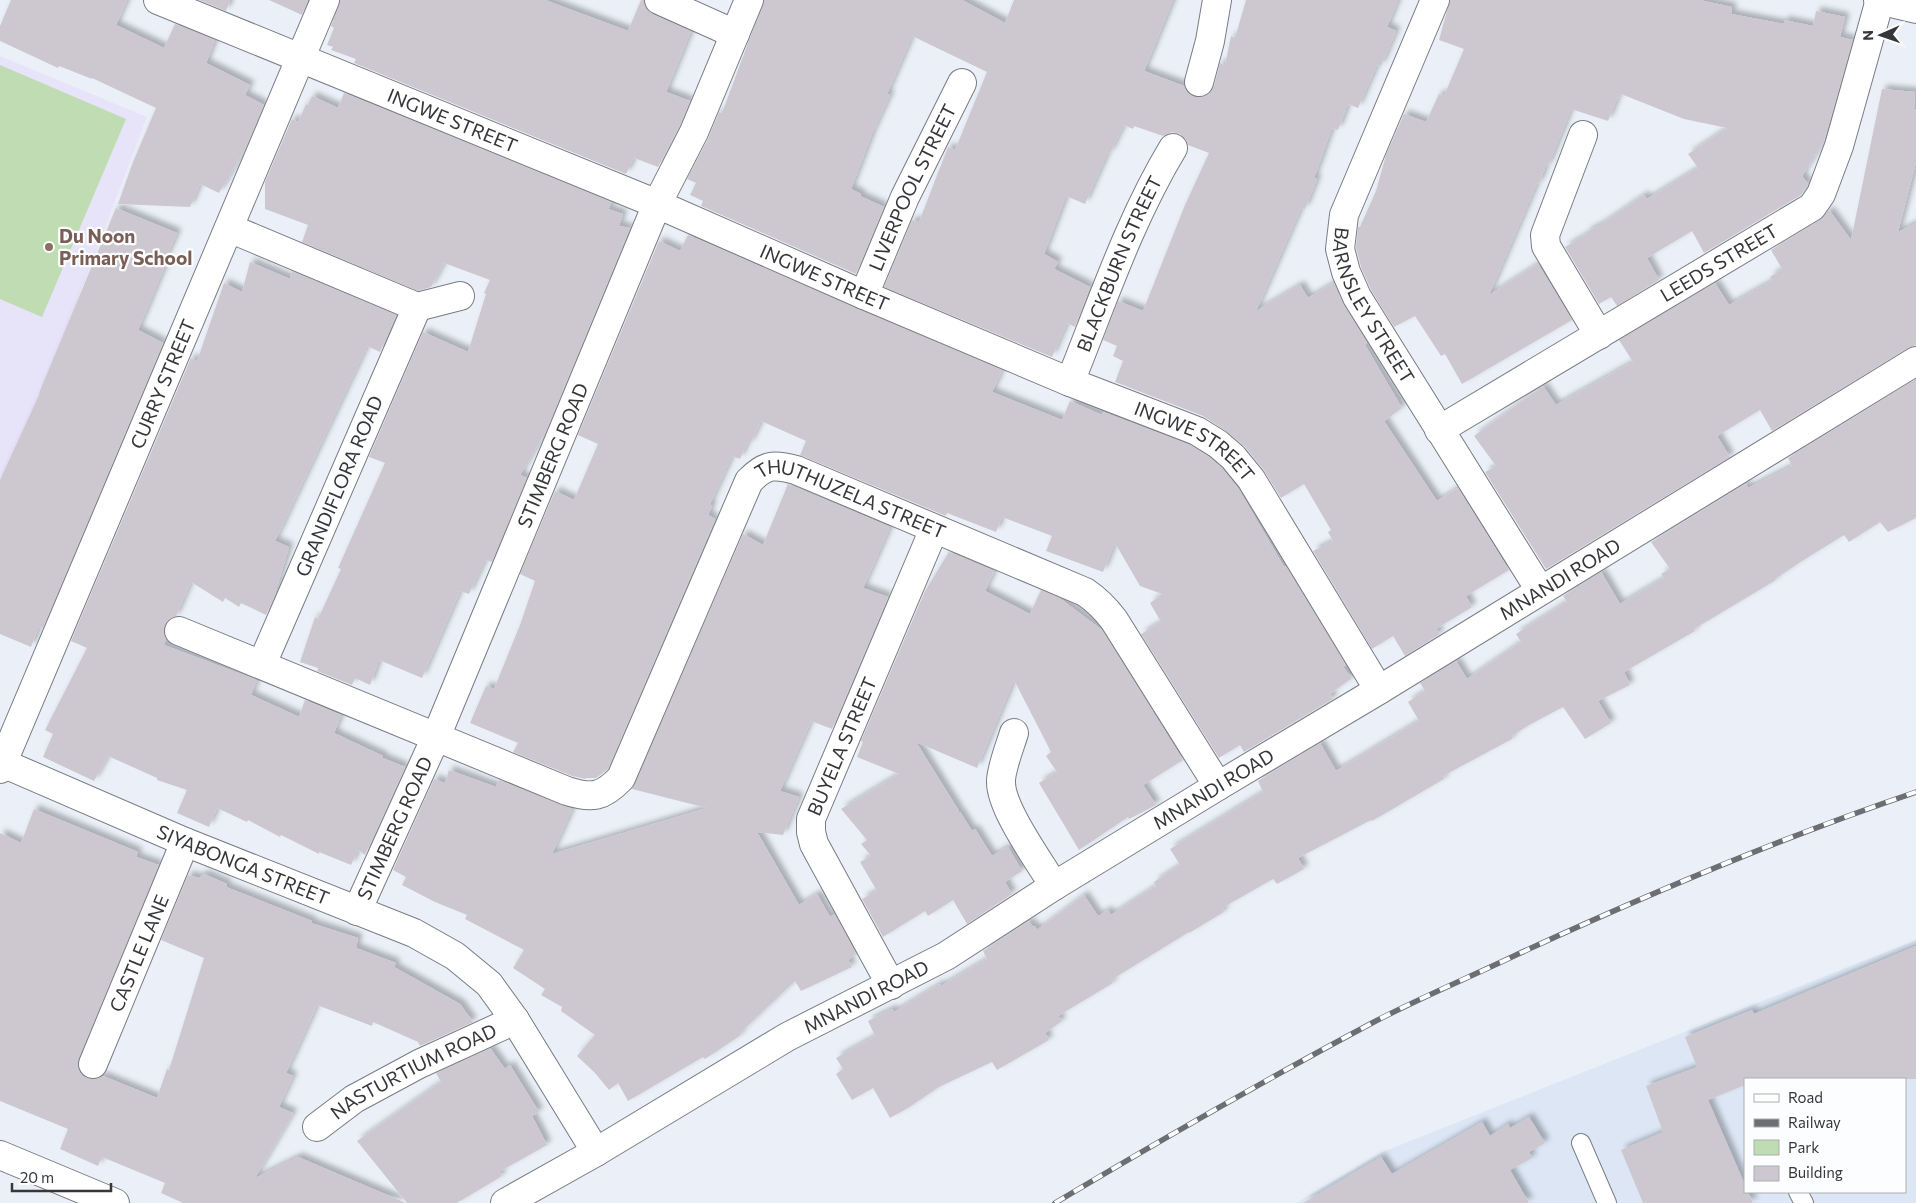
<svg xmlns="http://www.w3.org/2000/svg" width="1916" height="1203" viewBox="0 0 1916 1203" font-family="Commissioner,sans-serif">
  <defs>
    <filter id="shadow"><feDropShadow dx="4.5" dy="-4.5" stdDeviation="2.5" flood-color="#0004"/></filter>
  </defs>
  <rect width="100%" height="100%" fill="#ebf0f8"/>
  <!-- built -->
  <path fill="#dce6f4" fill-rule="evenodd" d="M1916,940V1203H1296L1380,1153ZM1745,1079H1905V1192H1745Z"/>
  <!-- education -->
  <path fill="#e7e3f9" d="M0,56L147,117L48,377L0,488Z"/>
  <!-- green -->
  <path fill="#bfdcb2" d="M0,65L126,119L42,317L0,299Z"/>
  <!-- building -->
  <path fill="#cdc8d0" filter="url(#shadow)" d="M11,0H127L116,25L164,48L175,24L215,40L206,63L250,85L245,95L264,105L245,150L219,193L200,184L190,207L118,204L133,162L156,108L92,78V79L59,66L58,68L0,41V26Z
    M199,0H230L226,11Z
    M269,0H308L302,15Z
    M340,0H545L628,31L641,0H644L646,9L652,14L691,31L666,92L690,101L680,125L658,167L634,158L626,174L354,63L356,59L331,50L333,47L327,45L334,28L331,26Z
    M764,0H962L1005,23L1014,0H1173L1144,71L1184,86L1188,93L1194,97H1203L1210,93L1214,86L1220,63L1225,65L1231,36L1235,38L1246,0H1398L1387,27L1396,31L1381,66L1377,65L1358,108L1348,104L1338,130L1332,128L1314,178L1317,179L1305,209L1301,208L1256,311L1300,285L1308,298L1334,283L1344,305L1367,343L1365,345L1402,408L1384,421L1437,501L1458,488L1509,570L1466,596L1472,607L1436,629L1440,634L1405,656L1393,636L1372,649L1313,551L1333,541L1328,532L1331,530L1304,484L1281,498L1263,469L1245,447L1226,431L1203,416L1115,382L1123,361L1113,356L1117,346L1103,340L1118,301L1143,311L1185,205L1209,153L1188,145L1186,140L1180,134L1172,132L1163,136L1134,126L1133,129L1124,125L1110,153L1108,152L1085,204L1066,196L1044,254L1058,262L1054,269L1090,287L1075,327L1067,323L1052,357L884,287L912,220L919,222L948,147L955,150L987,72L912,36L887,94L890,95L872,134L851,189L861,194L860,196L884,207L856,274L701,206L703,201L690,195L696,183L687,179L708,139L719,112L722,113Z
    M1450,0H1699L1732,7L1731,14L1784,24V20L1813,26L1816,11L1845,17L1840,37L1853,40L1824,141L1802,176L1808,184L1801,195L1704,253L1692,231L1647,258L1659,280L1617,306L1611,297L1599,304L1565,247L1587,234L1586,232L1600,225L1644,195L1647,199L1698,168L1688,154L1727,128L1684,119L1621,94L1619,98L1618,97L1608,121L1571,109L1548,166L1546,165L1539,184L1537,183L1489,295L1538,264L1572,320L1462,384L1445,354L1441,356L1415,316L1394,327L1371,290L1361,267L1356,248L1358,227H1360L1376,191L1386,155L1404,114L1426,122L1439,94L1444,96L1464,49L1439,40Z
    M1882,89L1915,92L1914,109L1916,110V162L1898,232L1916,223V345L1908,348L1772,431L1760,410L1717,436L1730,457L1546,569L1485,472L1496,466L1474,436L1543,386L1556,405L1633,362L1619,340L1715,283L1729,305L1772,281L1770,277L1782,269L1771,250L1820,220L1829,210L1851,240Z
    M344,93L612,202L608,209L623,214L619,226L630,228L547,429L520,475L527,478L492,562L485,560L469,594L460,591L422,678L379,660L370,685L355,678L352,685L317,671L318,668L300,662L315,617L318,619L341,569L338,568L385,463L369,457L423,332L468,352L486,294L484,293L490,280L444,263L431,287L418,291L302,242L308,225L265,209V182L292,119L298,122L306,104L308,105L312,96L338,108Z
    M116,208L177,233L162,267L164,268L138,330L163,343L43,628L39,626L31,647L0,634V480L40,393H39Z
    M688,235L1002,370L992,392L1062,420L1070,401L1102,415L1103,412L1190,445L1209,457L1222,468L1238,488L1284,567L1286,566L1346,665L1343,667L1352,678L1330,694L1333,699L1244,752L1240,745L1219,758L1141,634L1161,622L1150,603L1162,594L1140,586L1115,543L1103,572L1046,551L1052,536L1002,517L996,532L947,513L946,516L800,455L806,441L761,421L750,444L747,443L740,459L732,456L710,504L712,506L708,515L715,519L608,769L596,778H586L585,779L572,776L513,752L518,743L470,723L486,686L494,689L520,625L535,581L520,574L555,491L574,500L598,444L578,435L659,241L680,251Z
    M250,262L290,279L292,271L396,315L380,352L367,346L275,541L289,547L274,597L266,615L241,603L239,607L225,598L223,602L191,582L176,616L169,619L165,625L164,633L166,639L164,645L257,680L251,695L299,717L305,700L341,715L334,733L383,756V758L405,767L365,855L358,850L351,865L319,852V854L281,835L280,837L248,820L247,822L217,808L209,827L177,813L187,790L157,780V778L108,756L94,781L43,757L53,734L45,730L87,648L71,641L191,358L197,361L224,283L242,292Z
    M1916,379V518L1888,532L1880,522L1849,542L1844,535L1802,561L1775,579L1776,580L1694,629L1695,631L1624,672L1630,685L1598,701L1611,723L1585,739L1563,707L1529,725L1512,736V739L1443,776L1444,779L1372,821L1371,820L1298,858L1304,869L1277,884L1273,879L1222,908L1224,912L1189,933V932L1111,980L1113,983L1058,1016L1062,1021L1045,1033L1049,1040L997,1070L992,1062L939,1087L908,1108L890,1118L873,1088L852,1100L836,1074L843,1069L836,1058L875,1036L868,1021L892,1009L894,1012L940,984L941,986L987,959L983,951L1029,921L1033,927L1035,926L1037,930L1084,895L1098,916L1108,910L1111,915L1156,886L1154,882L1180,865L1170,849L1263,792L1258,781L1320,743L1336,771L1419,721L1408,702L1425,691L1420,683L1456,661L1467,679L1521,642L1516,634L1567,602L1563,596L1601,572L1620,604L1664,578L1661,574L1670,569L1651,542L1746,484L1748,488L1792,466L1788,458Z
    M788,484L890,527L863,588L888,597L832,729L811,721L780,791L799,797L783,835L757,832L799,905L817,894L830,917L835,914L856,954L848,960L852,967L801,991L795,981L740,1033L741,1035L705,1059L703,1057L628,1101L618,1083L609,1090L595,1073L577,1056L595,1035L561,1011L562,1007L541,995L545,989L513,968L524,950L465,919L467,915L435,902L402,885L406,877L393,870L434,779L445,783L449,770L496,787L499,780L572,809L552,854L707,808L632,789L743,534L763,545Z
    M949,552L994,571L985,591L1030,614L1041,590L1058,597L1102,630L1183,760L1143,785L1156,805L1129,819L1128,817L1079,850L1039,783L1057,772L1046,756L1051,752L1014,680L977,768L916,742L959,811L958,813L960,812L972,831L975,829L992,856L1008,847L1022,871L1005,882L1012,894L967,924L953,900L928,916L925,911L883,937L862,899L877,891L860,862L871,856L861,844L867,840L841,809L899,774L857,757L863,742L861,741L925,591Z
    M34,809L138,852L136,857L159,865L79,1058L78,1067L80,1073L87,1078L95,1079L103,1076L157,1098L167,1069L169,1070L204,958L161,940L188,875L199,878L204,874L227,884L226,887L312,921L311,923L358,938L356,948L396,963L394,967L460,1004L473,1022L420,1046L418,1042L373,1022L372,1026L317,1005L286,1073L293,1076L279,1107L293,1113L255,1178L298,1157L406,1203H183L161,1193L165,1183L102,1157L98,1166L60,1149L68,1129L0,1101V833L21,843Z
    M1916,946V1079H1745V1085L1708,1100L1745,1185V1192H1748L1753,1203H1643L1621,1150L1663,1132L1646,1086L1697,1067L1685,1037L1752,1010L1754,1014Z
    M490,1048L505,1069L510,1065L539,1112L532,1116L547,1145L499,1172L502,1176L457,1203H407L357,1141L441,1082L436,1073Z
    M1529,1117L1545,1143L1529,1152L1532,1158L1510,1170L1529,1203H1303L1381,1157L1392,1174L1482,1122L1490,1136L1508,1124L1510,1128Z"/>
  <g fill="none" stroke-linecap="round" stroke-linejoin="round">
    <!-- lane casing -->
    <g stroke="#787c84" stroke-width="20">
      <path id="lane" d="M1581,1143L1607,1203
        M1798,1192L1804,1203"/>
    </g>
    <!-- street casing -->
    <g stroke="#787c84" stroke-width="30">
      <g id="street">
        <path id="s1" d="M158,0L657,204L864,295L1070,382L1197,431L1218,444L1233,457L1251,479L1379,690"/>
        <path d="M659,0L735,34"/>
        <path id="s2" d="M1435,0L1344,215L1340,249L1346,272L1357,297L1540,590"/>
        <path d="M1878,0L1916,9"/>
        <path d="M1199,82L1210,41L1217,0"/>
        <path d="M1583,135L1545,235L1546,246L1599,335"/>
        <path d="M229,228L417,307L262,664"/>
        <path id="s3" d="M864,295L905,197L962,83"/>
        <path d="M417,307L460,296"/>
        <path id="s4" d="M1070,382C1102,303 1129,221 1173,148"/>
        <path id="s5" d="M1439,430L1812,207L1821,194L1839,146L1880,0"/>
        <path id="s6" d="M179,631L567,791C592,799 603,797 621,778L749,481C766,464 774,464 796,470L1085,592C1097,600 1105,608 1114,620L1218,786"/>
        <path d="M1014,733C1010,746 1001,769 1001,781C1000,808 1040,862 1054,886"/>
        <path id="s7" d="M0,762L185,842L414,933L455,956L489,984L515,1020L596,1152"/>
        <path id="s8" d="M0,769L325,0"/>
        <path id="s9" d="M357,911L436,737L657,204L694,132L749,0"/>
        <path id="s10" d="M891,985L814,844L811,832V819L934,529"/>
        <path id="s11" d="M93,1064L185,842"/>
        <path id="s12" d="M317,1127L354,1099L419,1064L515,1020"/>
        <path d="M0,1155L115,1203"/>
        <path id="s13" d="M505,1203L596,1152L787,1037L946,956L1054,886L1218,786L1379,690L1916,361"/>
      </g>
    </g>
    <!-- lane -->
    <use href="#lane" stroke="#fff" stroke-width="18"/>
    <!-- street -->
    <use href="#street" stroke="#fff" stroke-width="28"/>
    <!-- rail casing -->
    <g stroke="#6c6e73" stroke-width="5.5">
      <path id="rail" d="M1055,1203C1159,1141 1265,1080 1372,1023C1419,998 1468,978 1516,955C1646,895 1780,838 1916,792"/>
    </g>
    <!-- rail -->
    <use href="#rail" stroke="#fcfdff" stroke-width="4" stroke-dasharray="11" stroke-linecap="butt"/>
  </g>
  <!-- markers -->
  <circle fill="#8d6e63" stroke="#fcfdff" stroke-width="2" cx="49" cy="247" r="5"/>
  <g text-anchor="middle" stroke-width="4.5" stroke-linejoin="round" paint-order="stroke">
    <!-- street labels -->
    <g font-size="19" fill="#35373a" stroke="#fcfdff">
      <text dy="7" stroke="none"><textPath href="#s1" startOffset="318">INGWE STREET</textPath></text>
      <text dy="7" stroke="none"><textPath href="#s3" startOffset="118">LIVERPOOL STREET</textPath></text>
      <text dy="7" stroke="none"><textPath href="#s5" startOffset="326">LEEDS STREET</textPath></text>
      <text dy="7" stroke="none"><textPath href="#s4" startOffset="128">BLACKBURN STREET</textPath></text>
      <text dy="7" stroke="none"><textPath href="#s1" startOffset="722">INGWE STREET</textPath></text>
      <text dy="7" stroke="none"><textPath href="#s2" startOffset="332">BARNSLEY STREET</textPath></text>
      <text dy="7" stroke="none"><textPath href="#s8" startOffset="418">CURRY STREET</textPath></text>
      <text dy="7" stroke="none"><textPath href="#s1" startOffset="1128">INGWE STREET</textPath></text>
      <text dy="7" stroke="none"><textPath href="#s9" startOffset="496">STIMBERG ROAD</textPath></text>
      <text transform="translate(339 486) rotate(-67)" y="7">GRANDIFLORA ROAD</text>
      <text dy="7" stroke="none"><textPath href="#s6" startOffset="915">THUTHUZELA STREET</textPath></text>
      <text dy="7" stroke="none"><textPath href="#s13" startOffset="1226">MNANDI ROAD</textPath></text>
      <text dy="7" stroke="none"><textPath href="#s10" startOffset="265">BUYELA STREET</textPath></text>
      <text dy="7" stroke="none"><textPath href="#s13" startOffset="821">MNANDI ROAD</textPath></text>
      <text dy="7" stroke="none"><textPath href="#s9" startOffset="91">STIMBERG ROAD</textPath></text>
      <text dy="7" stroke="none"><textPath href="#s7" startOffset="264">SIYABONGA STREET</textPath></text>
      <text dy="7" stroke="none"><textPath href="#s11" startOffset="120">CASTLE LANE</textPath></text>
      <text dy="7" stroke="none"><textPath href="#s13" startOffset="416">MNANDI ROAD</textPath></text>
      <text dy="7" stroke="none"><textPath href="#s12" startOffset="112">NASTURTIUM ROAD</textPath></text>
    </g>
    <!-- education labels -->
    <g font-size="19" font-weight="bold" fill="#785e54" stroke="#fcfdff" text-anchor="start">
      <text x="59" y="243">Du Noon<tspan x="59" dy="22">Primary School</tspan></text>
    </g>
  </g>
  <!-- legend -->
  <rect x="1744" y="1078" width="162" height="115" fill="#fcfdff" stroke="#acaeb0"/>
  <rect x="1754" y="1094" width="25" height="8" fill="#ffffff" stroke="#acaeb0"/>
  <text x="1788" y="1103" font-size="15" fill="#35373a">Road</text>
  <rect x="1754" y="1119" width="25" height="8" fill="#6c6e73" stroke="#acaeb0"/>
  <text x="1788" y="1128" font-size="15" fill="#35373a">Railway</text>
  <rect x="1754" y="1140" width="25" height="15" fill="#bfdcb2" stroke="#acaeb0"/>
  <text x="1788" y="1153" font-size="15" fill="#35373a">Park</text>
  <rect x="1754" y="1166" width="25" height="15" fill="#cdc8d0" stroke="#acaeb0"/>
  <text x="1788" y="1178" font-size="15" fill="#35373a">Building</text>
  <!-- north arrow -->
  <g transform="translate(1881 35) rotate(268)" stroke="#fcfdff" stroke-width="4" paint-order="stroke">
  <path d="M0-4L9 19L0 12L-9 19Z" fill="#35373a"/>
  <text y="-8" font-size="14" font-weight="bold" text-anchor="middle" fill="#35373a">N</text>
  </g>
  <!-- scale -->
  <path d="M12 1183v8h99v-8" fill="none" stroke="#35373a" stroke-width="2.5"/>
  <text x="20" y="1183" font-size="15" fill="#35373a" stroke="#fcfdff" stroke-width="4" paint-order="stroke">20 m</text>
</svg>
